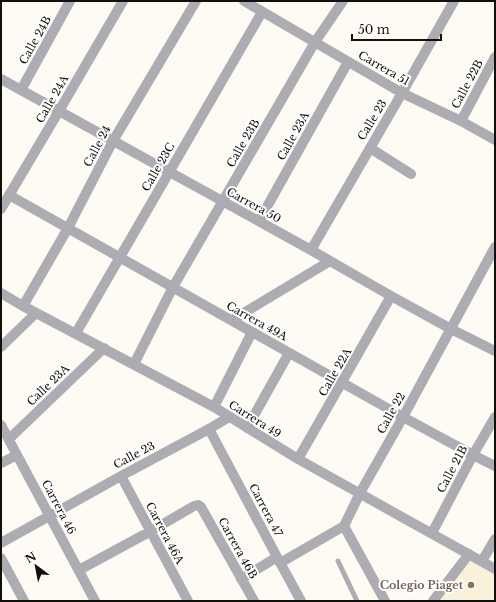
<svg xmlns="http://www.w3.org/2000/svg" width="496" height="602" viewBox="0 0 496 602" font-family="'Libre Baskerville',serif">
  <rect width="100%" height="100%" fill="#fefbf5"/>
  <!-- education -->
  <path fill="#faf1db" d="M469,554L495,569V601H437Z"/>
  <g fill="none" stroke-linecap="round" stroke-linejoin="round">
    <!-- lane -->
    <path stroke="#acacb2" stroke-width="5" d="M338,561L357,601"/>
    <!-- street -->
    <path stroke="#acacb2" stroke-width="10" d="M244,1L402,93L461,121L495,140
      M1,79L311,250L391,296L451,329L495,351
      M21,90L70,1
      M461,121L495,57
      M370,148L411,174
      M9,195L403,417L473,455L495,466
      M1,209L59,111L123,1
      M259,221L348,62
      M311,250L402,93L454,1
      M1,293L23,306L214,407L298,459L495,569
      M23,306L68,228L113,141L196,1
      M232,320L330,261
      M76,333L262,12
      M1,347L36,313
      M134,364L173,287L315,42L343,1
      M214,407L252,332
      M1,425L95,601
      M247,428L289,353
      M209,429L277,557L301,601
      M9,439L104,348
      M298,459L391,296
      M1,463L17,455
      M121,476L188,601
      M344,526L385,601
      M432,533L473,455L495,417
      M1,543L121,476L209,429L229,417
      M1,558L24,601
      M482,561L495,539
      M280,563L344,526L360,493L403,417L495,247
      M79,570L151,531L194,506L198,505L201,507L254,601
      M241,579L277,557
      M433,601L469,554"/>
  </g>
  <!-- markers -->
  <circle fill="#8d6e63" stroke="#fff" stroke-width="1.5" cx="471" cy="585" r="4"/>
  <g text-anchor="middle" stroke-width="4" stroke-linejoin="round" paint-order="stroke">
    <!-- street labels -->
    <g font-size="11" fill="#12100b" stroke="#fff">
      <text transform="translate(35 40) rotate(-61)" y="4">Calle 24B</text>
      <text transform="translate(384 68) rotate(30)" y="4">Carrera 51</text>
      <text transform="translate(467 84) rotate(-62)" y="4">Calle 22B</text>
      <text transform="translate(52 99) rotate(-60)" y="4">Calle 24A</text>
      <text transform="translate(372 120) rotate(-59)" y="4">Calle 23</text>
      <text transform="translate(293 136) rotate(-61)" y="4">Calle 23A</text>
      <text transform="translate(243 143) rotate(-60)" y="4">Calle 23B</text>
      <text transform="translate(97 146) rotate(-62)" y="4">Calle 24</text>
      <text transform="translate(158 167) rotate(-60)" y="4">Calle 23C</text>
      <text transform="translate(254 205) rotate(29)" y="4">Carrera 50</text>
      <text transform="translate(257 321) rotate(29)" y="4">Carrera 49A</text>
      <text transform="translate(335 372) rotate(-60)" y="4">Calle 22A</text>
      <text transform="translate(48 385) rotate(-44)" y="4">Calle 23A</text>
      <text transform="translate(391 413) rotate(-61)" y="4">Calle 22</text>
      <text transform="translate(255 419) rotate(32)" y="4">Carrera 49</text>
      <text transform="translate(134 455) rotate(-28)" y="4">Calle 23</text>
      <text transform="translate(452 469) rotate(-62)" y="4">Calle 21B</text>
      <text transform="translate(59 507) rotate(62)" y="4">Carrera 46</text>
      <text transform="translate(266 510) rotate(62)" y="4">Carrera 47</text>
      <text transform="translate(165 533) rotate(62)" y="4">Carrera 46A</text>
      <text transform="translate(238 548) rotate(61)" y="4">Carrera 46B</text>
    </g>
    <!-- education labels -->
    <g font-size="11" font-weight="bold" fill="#785e54" stroke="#fff" text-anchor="end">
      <text x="463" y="589">Colegio Piaget</text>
    </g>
  </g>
  <!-- border -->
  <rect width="496" height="602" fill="none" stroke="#12100b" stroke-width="4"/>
  <!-- north arrow -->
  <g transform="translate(36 566) rotate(328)" stroke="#ffffff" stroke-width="3" paint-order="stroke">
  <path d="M0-3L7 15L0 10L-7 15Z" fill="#12100b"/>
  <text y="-6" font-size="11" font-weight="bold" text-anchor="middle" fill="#12100b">N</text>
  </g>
  <!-- scale -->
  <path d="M352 34v6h89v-6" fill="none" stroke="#12100b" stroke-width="2"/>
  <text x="358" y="34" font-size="12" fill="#12100b" stroke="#ffffff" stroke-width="3" paint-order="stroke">50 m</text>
</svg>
